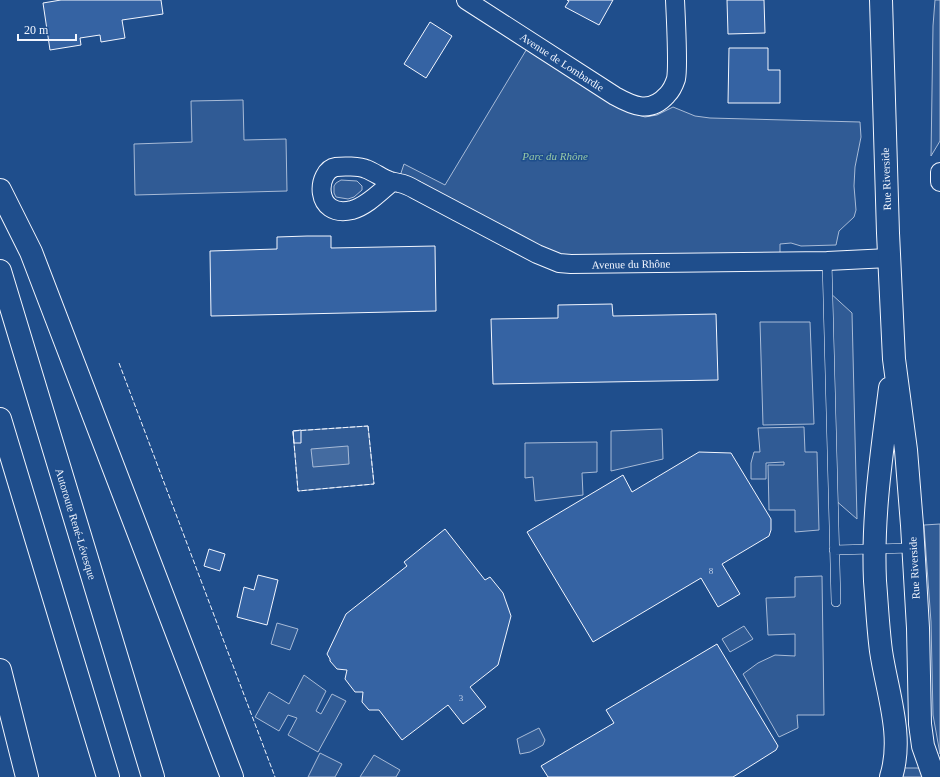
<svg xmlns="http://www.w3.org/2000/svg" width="940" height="777" viewBox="0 0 940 777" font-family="Georgia,serif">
  <rect width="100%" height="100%" fill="#1f4e8c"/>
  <!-- built -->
  <path fill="#305b95" stroke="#a8bbd7" d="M935,0H940V141L931,156L933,26Z
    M528,47L635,114L645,117L657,115L673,107L695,116L710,118L860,122L861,137L855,167L854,186L856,210L854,217L839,231L836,245L801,246L791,243L780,244V262L571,264L398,182L404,164L445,185Z
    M243,100L244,140L286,139L287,191L135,195L134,144L192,142L191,101Z
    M341,180L357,181L362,186V190L354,197L348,199L336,197L334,193V186L336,183Z
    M828,291L852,313L857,519L834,499Z
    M760,322H810L814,424L763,425Z
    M368,426L374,484L298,491L293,431Z
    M804,427L805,452H817L819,530L795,532V510H769L768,465H784V462L766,463V479H751V463L754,452H760L758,428Z
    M662,429L663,459L611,471V431Z
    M597,442V472L582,473L583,495L535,501L533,477L525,478V443Z
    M940,524V754L933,715L931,622L924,525Z
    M822,576L824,715H797L798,728L779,737L743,674L758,663L775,655L795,656V634L768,635L766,598L795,597V577Z
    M277,623L298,629L290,650L271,644Z
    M744,626L753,639L730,652L722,639Z
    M304,675L326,691L316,711L321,714L332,694L346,701L318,752L288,735L297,718L288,715L279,731L255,717L269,692L289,704Z
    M539,728L545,740L543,745L530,752L520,754L517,739Z
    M320,753L342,764L335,777H308Z
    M374,755L400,770L396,777H360Z
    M900,766L906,768H921L924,777H897Z"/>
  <!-- water -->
  <path fill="#446ba0" stroke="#a8bbd7" d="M348,446L349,464L313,467L311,449Z"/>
  <!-- building -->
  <path fill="#3563a3" stroke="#f2f6ff" d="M61,0H161L163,14L122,20L125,38L101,42L100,35L80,38L81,45L50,50L43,3Z
    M567,0H613L599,25L565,7L569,1Z
    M727,0H764L765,33L728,34Z
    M430,22L452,36L426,78L404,64Z
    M729,48H768V70H780V103H728Z
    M307,236H331V248L435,246L436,311L211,316L210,251L277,249V237Z
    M612,304L613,316L716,314L718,380L493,384L491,319L558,318V305Z
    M301,430V443H294L293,431Z
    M699,452L731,453L771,519V530L769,536L722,564L740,594L718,607L701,578L593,642L527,532L623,475L632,492Z
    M445,529L485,580L490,577L503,593L511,616L498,665L470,687L486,707L463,724L448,705L402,740L379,710H369L362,702L363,692H355L345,679L347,670L337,669L330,661V659L327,654L346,614L407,566L404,562Z
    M209,549L225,554L220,571L204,566Z
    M258,575L278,580L267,625L237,617L244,587L254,590Z
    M717,644L778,746L776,750L733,777H548L541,766L614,723L606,710Z"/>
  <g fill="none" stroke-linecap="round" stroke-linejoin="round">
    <!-- lane casing -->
    <g stroke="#f2f6ff" stroke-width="10">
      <path id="lane" d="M827,261L836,602
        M834,550L913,548"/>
    </g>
    <!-- street casing -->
    <g stroke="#f2f6ff" stroke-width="20">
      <path id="street" d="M466,0L615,96C633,106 650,114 667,95C671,91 674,85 676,79C677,74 677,67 677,61C677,41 676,20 675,0
        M940,172V182
        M392,182C381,191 367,206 352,210C313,219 316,170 336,167C342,166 360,166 366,169C374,172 382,178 390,181C393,182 396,182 399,183C405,184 411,187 416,190L537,254L559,263L571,264L827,261L889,258"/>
    </g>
    <!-- secondary casing -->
    <g stroke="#f2f6ff" stroke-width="24">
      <path id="secondary" d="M881,0L888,233L894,359L906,450L912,525L918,628L920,724L923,746L934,777
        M890,388C882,452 872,516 875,581C877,605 878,628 881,651C887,692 904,736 891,777"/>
    </g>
    <!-- highway casing -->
    <g stroke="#f2f6ff" stroke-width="24">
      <path id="highway" d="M0,190L31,252L232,777
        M0,271L153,777
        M0,419L108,777
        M0,670L27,777"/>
    </g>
    <!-- lane -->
    <use href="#lane" stroke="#1f4e8c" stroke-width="9"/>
    <!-- street -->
    <use href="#street" stroke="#1f4e8c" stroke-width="18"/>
    <!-- secondary -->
    <use href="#secondary" stroke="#1f4e8c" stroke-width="22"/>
    <!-- highway -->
    <use href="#highway" stroke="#1f4e8c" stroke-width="22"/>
    <!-- fence -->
    <path stroke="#f2f6ff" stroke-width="1" stroke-dasharray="5 2" stroke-linecap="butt" d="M119,363L275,777
      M368,426L374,484L298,491L293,431Z"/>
  </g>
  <g text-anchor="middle" stroke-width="3" stroke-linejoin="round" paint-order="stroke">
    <!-- number labels -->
    <g font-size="9" fill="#c3d1e8">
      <text x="711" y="574">8</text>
      <text x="461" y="701">3</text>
    </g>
    <!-- street labels -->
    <g font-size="11" fill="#f2f6ff" stroke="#1f4e8c">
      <text transform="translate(562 62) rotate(33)" y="4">Avenue de Lombardie</text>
      <text transform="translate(886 179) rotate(-92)" y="4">Rue Riverside</text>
      <text transform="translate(631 264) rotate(-1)" y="4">Avenue du Rhône</text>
      <text transform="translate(76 524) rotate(73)" y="4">Autoroute René-Lévesque</text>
      <text transform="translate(914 568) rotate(-93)" y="4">Rue Riverside</text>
    </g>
    <!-- park labels -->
    <g font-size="11" font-style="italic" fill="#97c8a6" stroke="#1f4e8c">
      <text x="555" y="160">Parc du Rhône</text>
    </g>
  </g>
  <!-- scale -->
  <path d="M18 34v6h58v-6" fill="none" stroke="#f2f6ff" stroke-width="2"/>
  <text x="24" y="34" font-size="12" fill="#f2f6ff" stroke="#1f4e8c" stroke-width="3" paint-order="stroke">20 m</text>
</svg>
